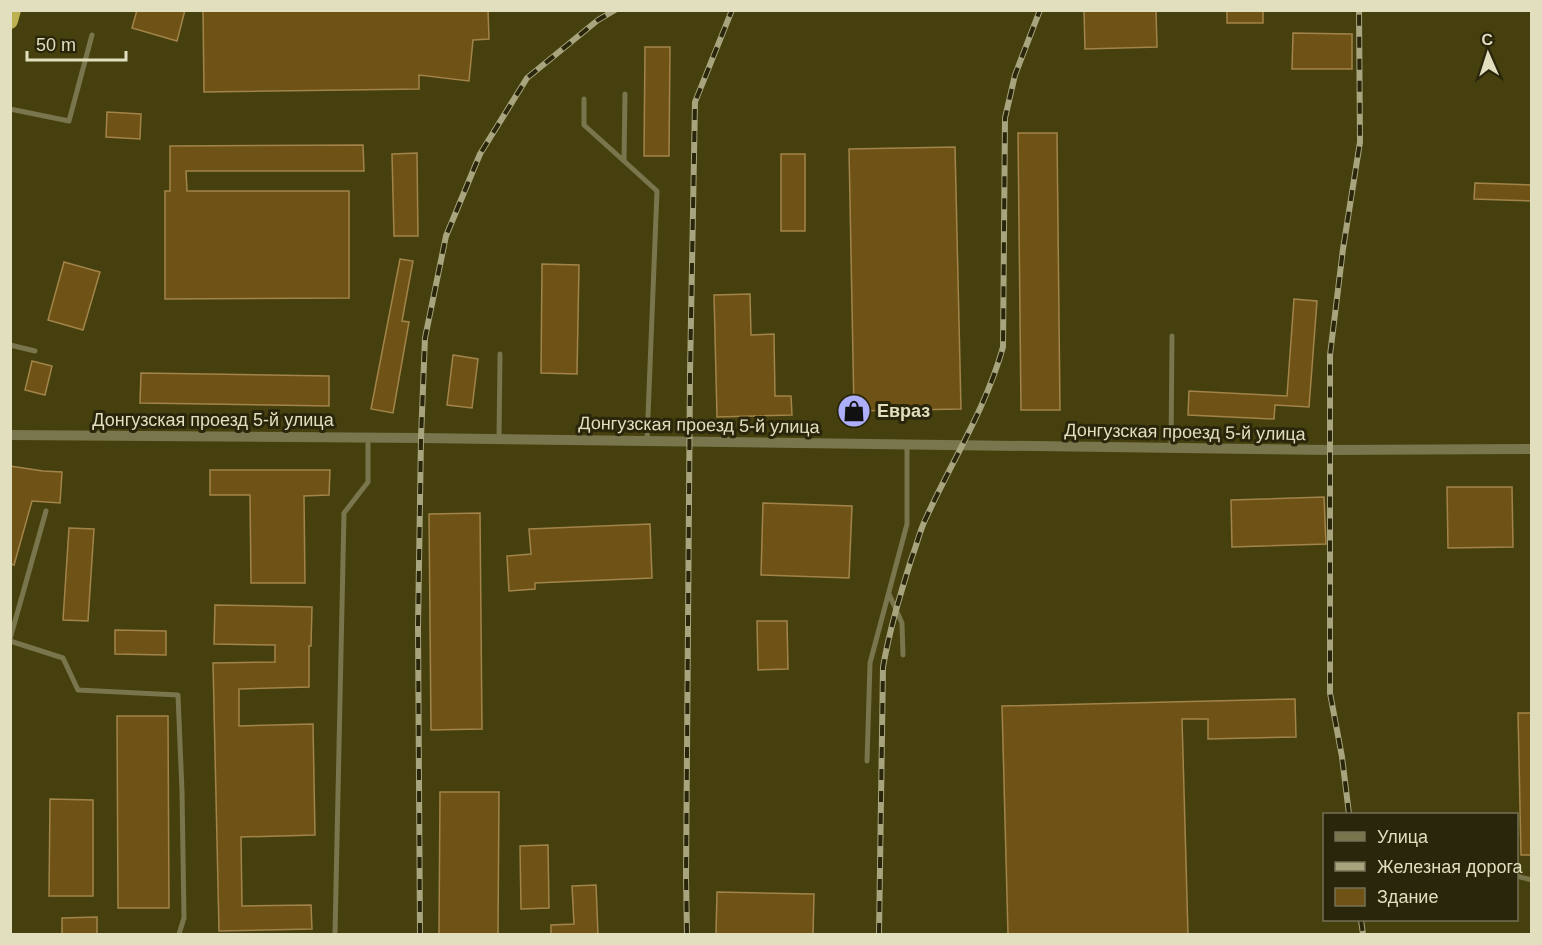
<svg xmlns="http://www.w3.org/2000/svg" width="1542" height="945" font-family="Arial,sans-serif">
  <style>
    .building { fill: #6f5316; stroke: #a2844a; stroke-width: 1.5 }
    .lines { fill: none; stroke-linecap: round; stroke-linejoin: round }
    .service { stroke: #79754c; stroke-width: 5 }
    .minor { stroke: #79754c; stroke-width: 10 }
    .trunk { stroke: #beb250; stroke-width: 16 }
    .rail-casing { stroke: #a8a47d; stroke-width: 6 }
    .rail { stroke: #2a260c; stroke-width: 4; stroke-dasharray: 11; stroke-linecap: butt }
    .labels { text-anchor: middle; stroke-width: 6; stroke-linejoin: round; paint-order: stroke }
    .poi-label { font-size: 18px; font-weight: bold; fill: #e2dfbf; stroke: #2a260c; text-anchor: start }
    .street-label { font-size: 18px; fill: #e2dfbf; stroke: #2a260c }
  </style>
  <rect width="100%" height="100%" fill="#46400e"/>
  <path class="building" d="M137,10H185L177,41L132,28Z
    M203,10H488L489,39L473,40L469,81L419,75V89L204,92Z
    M1084,10H1156L1157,47L1085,49Z
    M1227,10H1263V23H1227Z
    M1293,33L1352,34V69H1292Z
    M645,47H670L669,156H644Z
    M107,112L141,114L140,139L106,137Z
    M1018,133H1057L1060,410H1021Z
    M363,145L364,171H186L187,191H349V298L165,299V191H170V146Z
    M955,147L961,409L854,411L849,149Z
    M417,153L418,236H394L392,154Z
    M781,154H805V231H781Z
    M1475,183L1532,185V201L1474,199Z
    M400,259L413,261L402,321L409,322L393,413L371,409Z
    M64,262L100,272L83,330L48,320Z
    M542,264L579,265L577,374L541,373Z
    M750,294L751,335L774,334L775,396H791L792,415L717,417L714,295Z
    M1294,299L1317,301L1309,407L1275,405L1274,419L1188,415L1189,391L1287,396Z
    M453,355L478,359L472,408L447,405Z
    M32,361L52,366L45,395L25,390Z
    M141,373L329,376V406L140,403Z
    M10,466L43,471L62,472L60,503L32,501L14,565L10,564Z
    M210,470H330L329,495L304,496L305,583H251L250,495H210Z
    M1447,487H1512L1513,547L1448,548Z
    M1324,497L1326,544L1232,547L1231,500Z
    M763,503L852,506L849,578L761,575Z
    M480,513L482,729L431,730L429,514Z
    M650,524L652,578L535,583V589L509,591L507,556L531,554L529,529Z
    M69,528L94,529L88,621L63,620Z
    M215,605L312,607L311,646H309V687L239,689V726L313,724L315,835L241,837L242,906L311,905L312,929L219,931L213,663L275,662V645L214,644Z
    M757,621H787L788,669L758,670Z
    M115,630L166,631V655L115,654Z
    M1295,699L1296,737L1208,739V719H1182L1188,934H1008L1002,706Z
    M1518,713H1532V855H1521Z
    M117,716H168L169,908H118Z
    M440,792H499L498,934H439Z
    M50,799L93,800V896H49Z
    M548,845L549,908L521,909L520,846Z
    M596,885L598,934H551V925L574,924L572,886Z
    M717,892L814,894L813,934H716Z
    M97,917V934H62V918Z"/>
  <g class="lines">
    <path class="service" d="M625,94L624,161L657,191L647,441
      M584,99V125L624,161
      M10,109L69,121L92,35
      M10,345L35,351
      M499,439L500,354
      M1171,448L1172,336
      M889,594L902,623L903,655
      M10,639L46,511
      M10,641L63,658L78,690L178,695L182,791L184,918L179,934
      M867,761L870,663L907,524V444
      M1516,876L1532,880
      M335,934L344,513L368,482V438"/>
    <path class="minor" d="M10,435L421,438L1330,450L1532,449"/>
    <path class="trunk" d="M10,21L13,10"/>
    <g class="rail-casing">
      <path id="rail" d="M1349,814L1342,757L1330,693V355L1343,249L1360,142L1359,10
        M1361,920L1363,934
        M420,934L418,627L421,438L425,338L446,236L480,154L527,78L598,20L615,10
        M687,934L686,877L690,374L695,102L732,10
        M879,934L883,667C890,628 900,595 912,557C917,544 920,530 926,518C952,461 986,408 1003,347L1005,118L1015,75L1040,10"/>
    </g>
    <use href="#rail" class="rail"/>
  </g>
  <defs>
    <g id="shop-disc" transform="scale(1.725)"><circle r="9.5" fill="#adaffb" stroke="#2a260c"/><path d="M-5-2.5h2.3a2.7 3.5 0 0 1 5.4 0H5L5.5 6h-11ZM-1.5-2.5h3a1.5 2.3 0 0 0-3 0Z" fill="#111"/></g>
  </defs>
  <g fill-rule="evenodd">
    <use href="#shop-disc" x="854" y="411"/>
  </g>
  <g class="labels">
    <g class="poi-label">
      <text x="877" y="417">Евраз</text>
    </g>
    <g class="street-label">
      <text x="213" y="426">Донгузская проезд 5-й улица</text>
      <text transform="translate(699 425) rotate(1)" y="6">Донгузская проезд 5-й улица</text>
      <text transform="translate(1185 432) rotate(1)" y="6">Донгузская проезд 5-й улица</text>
    </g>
  </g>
  <rect width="1542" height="945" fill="none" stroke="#e2dfbf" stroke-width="24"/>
  <rect x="1323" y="813" width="195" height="108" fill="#2a260c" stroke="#747054" stroke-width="1.5"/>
  <rect x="1335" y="832" width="30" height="9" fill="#79754c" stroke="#747054" stroke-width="1.5"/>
  <text x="1377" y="843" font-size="18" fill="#e2dfbf">Улица</text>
  <rect x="1335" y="862" width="30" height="9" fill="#a8a47d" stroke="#747054" stroke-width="1.5"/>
  <text x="1377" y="873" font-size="18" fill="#e2dfbf">Железная дорога</text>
  <rect x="1335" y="888" width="30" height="18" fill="#6f5316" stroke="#747054" stroke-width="1.5"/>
  <text x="1377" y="903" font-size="18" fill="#e2dfbf">Здание</text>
  <g transform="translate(1488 54) rotate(357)" stroke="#2a260c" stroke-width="4.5" paint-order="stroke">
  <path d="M0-4.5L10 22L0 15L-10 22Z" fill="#e2dfbf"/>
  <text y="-9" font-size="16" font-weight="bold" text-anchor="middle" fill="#e2dfbf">С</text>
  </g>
  <path d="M27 51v9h99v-9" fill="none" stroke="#e2dfbf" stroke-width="3"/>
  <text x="36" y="51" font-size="18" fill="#e2dfbf" stroke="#2a260c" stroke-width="4.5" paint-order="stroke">50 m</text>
</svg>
